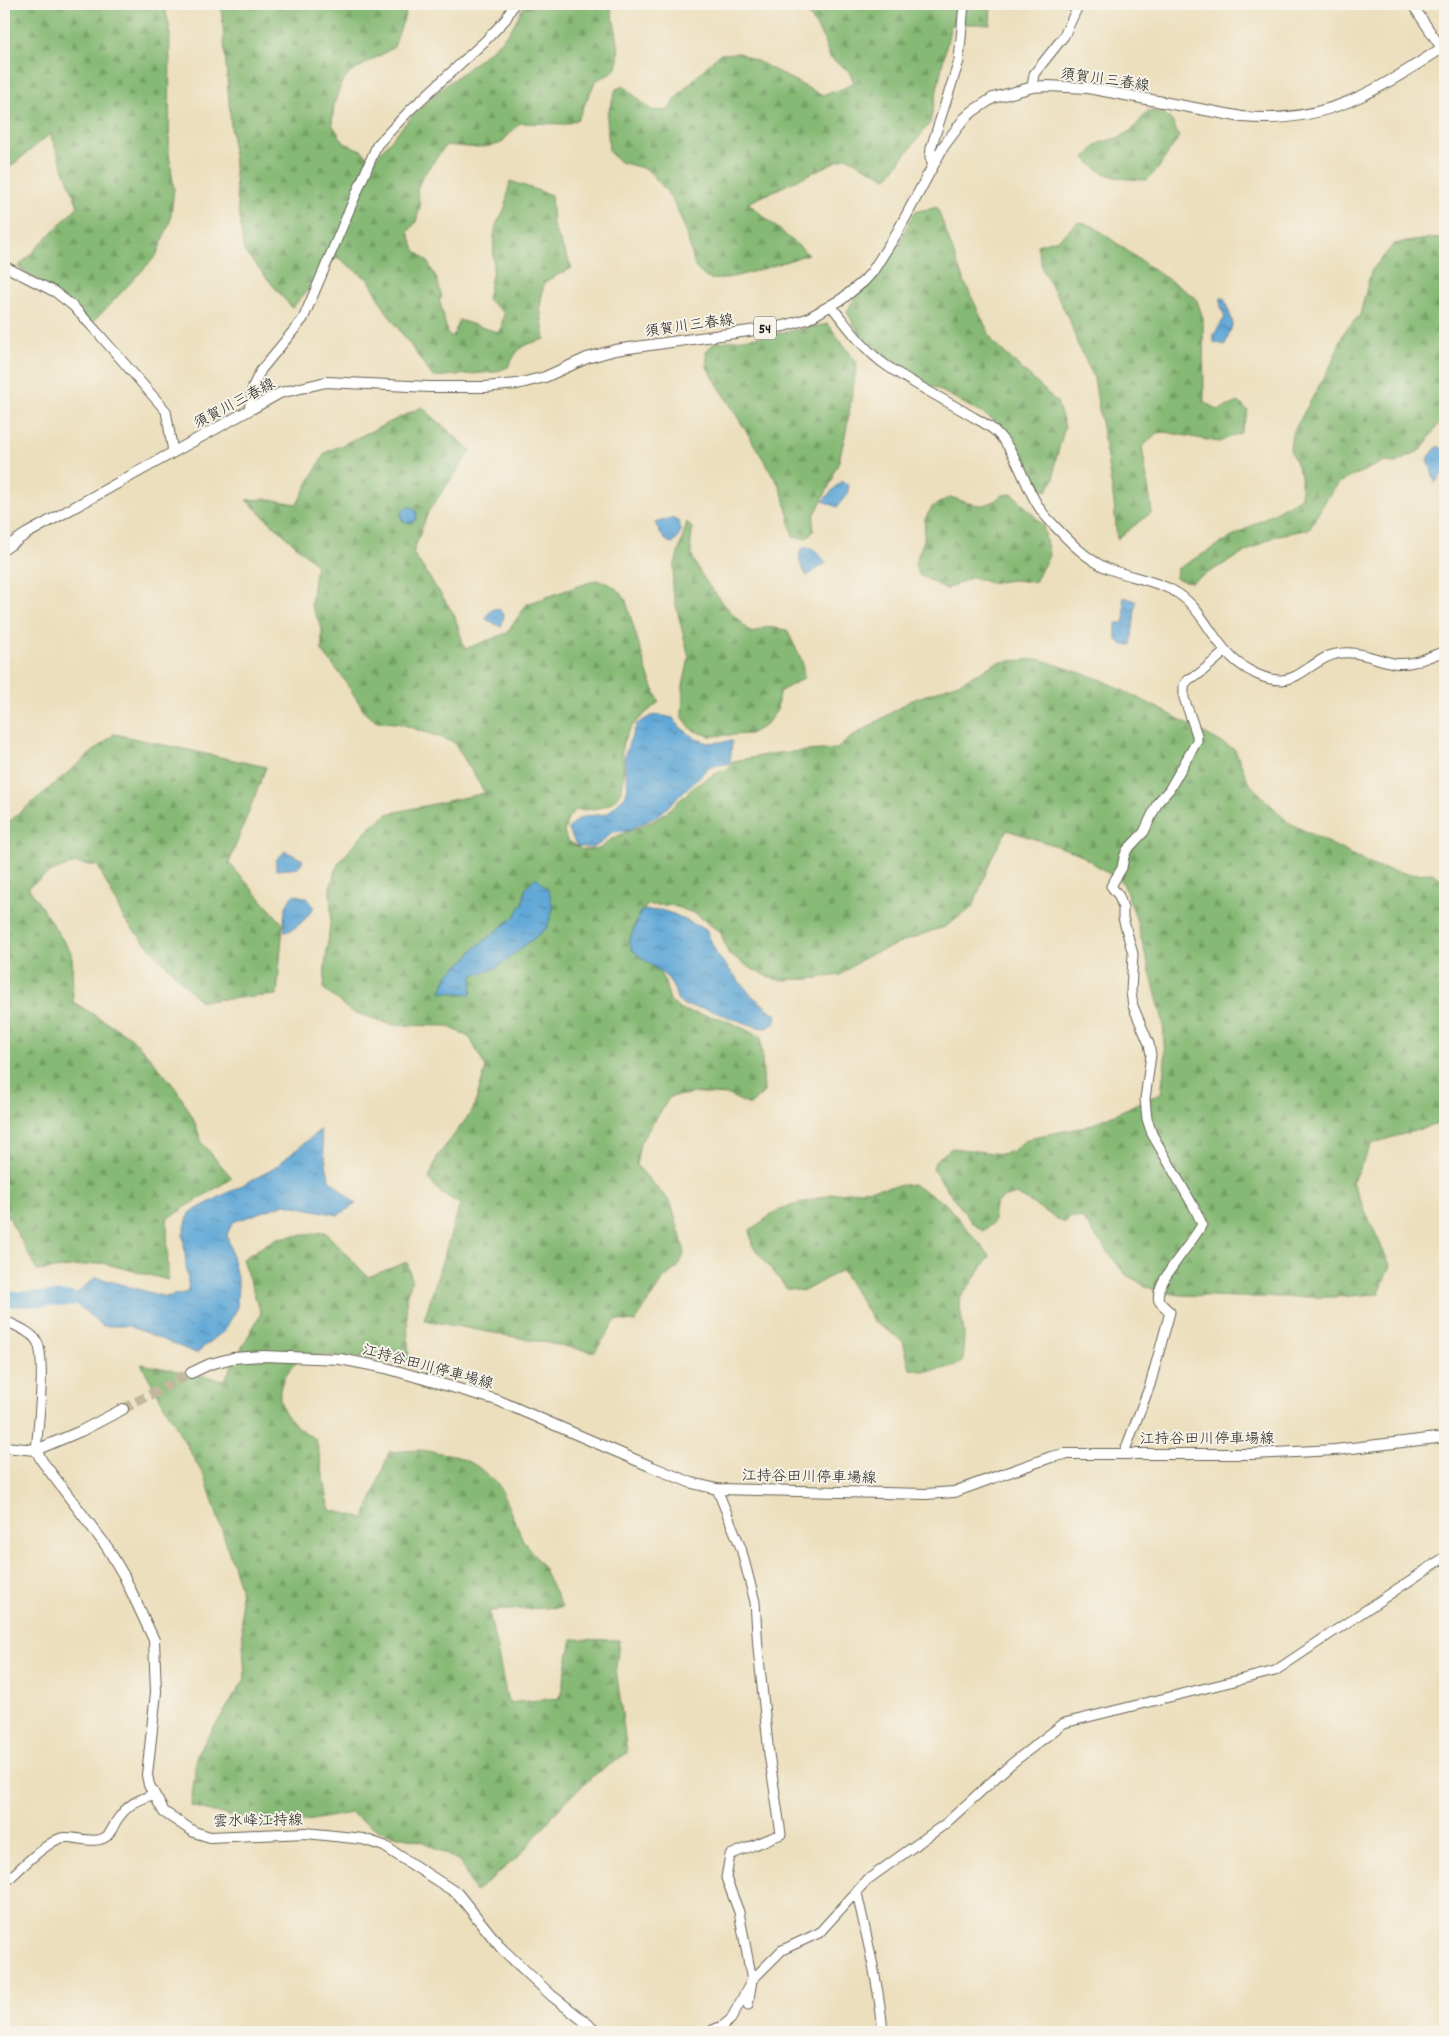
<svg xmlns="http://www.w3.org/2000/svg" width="1449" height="2036" font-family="Dekko,'Klee One',sans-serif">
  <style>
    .forest { fill: url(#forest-firs); stroke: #516a48 }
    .water { fill: url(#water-ripples); stroke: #3e627a }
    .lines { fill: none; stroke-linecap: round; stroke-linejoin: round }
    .river { stroke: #61a8d7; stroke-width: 15 }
    .major-tunnel { stroke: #c2b89d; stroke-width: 10; stroke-dasharray: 10 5; stroke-linecap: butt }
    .minor-casing { stroke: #656054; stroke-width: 11 }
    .major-casing { stroke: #656054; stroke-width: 12 }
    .minor { stroke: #fff; stroke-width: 9 }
    .major { stroke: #fff; stroke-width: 10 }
    .labels { text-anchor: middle; stroke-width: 4; stroke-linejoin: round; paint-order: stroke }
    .shield { fill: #f7f3e8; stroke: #5e5c59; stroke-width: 1 }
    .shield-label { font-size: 14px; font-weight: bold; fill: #1c1c1c }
    .street-label { font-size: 15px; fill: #1c1c1c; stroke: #f7f3e8 }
  </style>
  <defs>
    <pattern id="forest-firs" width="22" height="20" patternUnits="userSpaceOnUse" patternTransform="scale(1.25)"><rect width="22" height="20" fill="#86b974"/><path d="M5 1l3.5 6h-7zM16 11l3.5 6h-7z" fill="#739e64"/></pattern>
    <pattern id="water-ripples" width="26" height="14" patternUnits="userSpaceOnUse" patternTransform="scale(1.25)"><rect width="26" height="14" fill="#61a8d7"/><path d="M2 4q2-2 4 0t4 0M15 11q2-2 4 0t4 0" fill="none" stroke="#4f88ae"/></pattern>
  </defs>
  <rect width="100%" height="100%" fill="#f7f3e8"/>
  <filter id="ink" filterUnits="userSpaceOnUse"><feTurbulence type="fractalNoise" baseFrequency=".02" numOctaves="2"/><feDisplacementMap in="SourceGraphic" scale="10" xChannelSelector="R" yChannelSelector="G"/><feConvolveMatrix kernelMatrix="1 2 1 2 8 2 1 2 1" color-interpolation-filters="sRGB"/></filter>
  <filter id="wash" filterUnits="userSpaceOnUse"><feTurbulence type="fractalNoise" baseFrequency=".0096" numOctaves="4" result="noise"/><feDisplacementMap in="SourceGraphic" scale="20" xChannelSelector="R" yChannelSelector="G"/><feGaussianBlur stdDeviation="1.12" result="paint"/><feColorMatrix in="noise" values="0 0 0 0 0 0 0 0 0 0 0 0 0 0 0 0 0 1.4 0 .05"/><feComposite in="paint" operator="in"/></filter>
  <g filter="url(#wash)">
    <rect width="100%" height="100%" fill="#ecdfbd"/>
    <path class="forest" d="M4,4H164L170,29L169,154L174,189L170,222L156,256L92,323L18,267L78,206L50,134L4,172Z
      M221,4H409L394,47L350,73L341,84L334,104L332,124L344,143L361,150L373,161C393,138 412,114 435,94C460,73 486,57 508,33C516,24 519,12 526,4H610C613,21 625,55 614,70C609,77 601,76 595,82L578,119L567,124L520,123L500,144L478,148L446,145L422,177L417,190L420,206L416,222L408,232L415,250L427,261L436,277L442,298H439L448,335L453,337L459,320L500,333L504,313L487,299L493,270L494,238L496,225L505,208L510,181L551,195L553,226L572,268L544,282L540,307L545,339C521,346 520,345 508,367L495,372L433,377L386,311L369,280L337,257L292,308L244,251L237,200Z
      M749,4H991L990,24H951L930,123L887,178L846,157L748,203L808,254C791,260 725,283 710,279C704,277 699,272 695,267L686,231L677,209L665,189L647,169L620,162L609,152L607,116L616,89L624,86L651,110L667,111L684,89L719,54L739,53L763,64L821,95L841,90L854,82L848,70L830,58L823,38L812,19L800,5L771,9Z
      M1148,111L1164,113L1172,121L1179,137L1157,170L1147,180C1121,179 1101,178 1085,157L1099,143L1121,137L1133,129Z
      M937,207L963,279L993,342L1057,402L1065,427L1055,462L1054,479L1047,491L1037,488L1031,472L1011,437L996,421L898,367L859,333L847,312C853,296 868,287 879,273C894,255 904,233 914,212Z
      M1078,222L1093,226L1148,266L1196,298L1203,318L1204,402L1218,410L1239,402L1248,411L1241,433L1219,442L1165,432L1157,433L1142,447L1152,512L1117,539L1114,502L1094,378L1077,343L1069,318L1043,271L1037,245L1059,239Z
      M1433,238L1445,240V419L1436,427L1422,449L1396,463L1382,462L1339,483L1327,498L1309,529L1275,536L1191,582L1176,579L1177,569L1301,497V476L1290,449L1292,434L1332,363L1344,332L1360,315L1371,271L1394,244Z
      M828,324L857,363L846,432L838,464L833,473V478L814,516L813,532L806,538L793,537L785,501L779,485L707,367L706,351L714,343L764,336Z
      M422,407L471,451L428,512L413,553L454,614L465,649L507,633L527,604L596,580C608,582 618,588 625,598L648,675L659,702C644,715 627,726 622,746C621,753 623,762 624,769C625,803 606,810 576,810L568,818L564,832L567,840L582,850L599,849L613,838L653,821L667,812L695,786L717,773L726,770L734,761L777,753L837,749L850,738L910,701L961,682L998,662L1039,659L1102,680L1168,713L1235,750L1249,783L1288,822L1311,834L1376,867L1409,874L1432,873L1445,881V1122L1373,1143L1352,1182L1390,1265L1379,1294L1334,1297H1236L1182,1295L1161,1292L1147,1287L1125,1274L1082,1218L1072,1217L1064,1223L1017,1194C997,1200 993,1199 994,1222L983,1231L973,1224L933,1170L935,1161L952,1148L1001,1154L1013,1151L1023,1142L1033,1137L1086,1127L1161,1093L1165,1061L1163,1021L1135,915L1123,883L1078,853L1007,830L992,857L973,907L945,927L931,931L867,956L840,975L809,979L779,980L767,976L752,969L728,953L721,933L696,914L671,905H647L633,927L635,945L652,961L664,980L670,1000L680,1010L723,1019L761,1037L764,1092L750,1105L728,1095L695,1093L670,1097L640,1143L636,1165L671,1203L685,1252L678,1267L664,1278L635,1322L616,1320L595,1352L424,1320L460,1204L441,1193L429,1179L437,1157L473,1110L486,1068L470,1038L448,1026L393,1025L350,1011L324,989L325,967L331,916L330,887L338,864L363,834L387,814L485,793L454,742L398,723L378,722L367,715L341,675L322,651V628L311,605L316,564L246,500L267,499L297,504L325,453Z
      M1013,494L1043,525L1049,555L1035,582L1012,580L990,583L973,577L946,589L918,574L915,563L924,540L925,519L932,507L950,497C961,500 979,509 990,503C1003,497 995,495 1013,494Z
      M687,522L692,528C692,535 690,544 691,551C695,575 734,617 752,633L767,627L787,630L802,661L804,678L779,692L777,710L766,725L750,734L710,736L692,730L682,716L683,686L689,658L672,589L674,568Z
      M114,734L266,767L229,863L283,924L277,995L200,1001L125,921L98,866L75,863L49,873L28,887L72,954L73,1002L132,1038L154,1062L177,1090L193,1118L202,1143L232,1178L167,1219L168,1280L103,1263L37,1271L4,1208V826Z
      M912,1184L945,1203L990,1256L959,1300L964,1333L963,1362C947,1369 927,1374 910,1369L903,1341L874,1322L842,1270L804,1291L787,1289L752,1245L750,1230L780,1209L832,1194Z
      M325,1232L368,1277L407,1262L412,1280L406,1297L409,1362L308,1354C265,1382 274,1418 316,1439L330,1510L365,1518L389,1452L420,1450L454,1455L477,1466L498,1484L523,1540L544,1569L562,1607L489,1611L508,1703L560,1698L572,1639L619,1640L616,1668L627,1753L593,1776L562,1805L519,1856L475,1892L460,1862L424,1842L386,1833L369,1825L351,1813L272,1827L191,1806L197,1754L245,1679L240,1587L206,1480L141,1364L224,1380L261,1313L242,1259L277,1238Z"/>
    <path class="water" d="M1221,298H1224L1233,323L1225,345L1214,342V335L1225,317L1221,307Z
      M1438,446L1445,451V471L1435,483L1428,458Z
      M841,481L849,486L847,494L837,507L823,501Z
      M401 515a8 8 0 1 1 16 0a8 8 0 1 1-16 0Z
      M671,518L679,521C682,529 679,538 673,544C663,541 659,531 655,523Z
      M804,547C815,547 819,554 826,563L807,576C801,567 795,556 804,547Z
      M1123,597L1136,601L1131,645H1123L1116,639V623H1123L1125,620Z
      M493,609H499L504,616L501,627L486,619L488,614Z
      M659,715L673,718L680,727L696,739L709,743L732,741L730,763L709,767L658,816L627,831L612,832L601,843L592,848L577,846L568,829L575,821L586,816L607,814L626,795L628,786L624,758L629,743L637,724L651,716Z
      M285,851L303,860L298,868L276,870V860Z
      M536,877L549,891L553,908L547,928L495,969L473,975L471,994L441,992L448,974L465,960L474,949L514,917L523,903L526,887Z
      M294,894L307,898L314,907C308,917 296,930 285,932C283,917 284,905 294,894Z
      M660,910L673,914L706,930L717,955L751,995L776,1015L775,1023L767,1028L757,1027L707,1009L686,1006L678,1001L674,989L668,978L632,950L629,941L641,911Z
      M320,1130L329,1179L356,1204L338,1215L285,1204L233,1222L227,1234L238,1282L237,1309L224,1331L196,1353L129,1326H103L70,1299L96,1277L165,1297L189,1292L183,1235L189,1213L273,1169Z"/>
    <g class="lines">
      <path class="river" d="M4,1293L9,1299H70"/>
    </g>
  </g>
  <g filter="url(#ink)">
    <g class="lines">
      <path class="major-tunnel" d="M123,1409L191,1373"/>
      <g class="minor-casing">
        <path id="minor" d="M1412,4L1442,49
          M1032,87L1034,74L1064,36L1079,4
          M933,166L930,157L931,148L959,61L964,4
          M4,266L55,292L73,306L98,333L166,411L173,452
          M832,307C849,328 865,351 887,366C912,383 939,397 965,412C974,418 986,423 995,431C1021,455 1025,495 1049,520C1066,538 1086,560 1109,569C1130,577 1153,580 1172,590C1203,606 1211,641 1237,662C1248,671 1265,680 1280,680C1301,680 1315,658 1336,654C1356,649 1373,659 1393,663C1412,666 1428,657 1445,651
          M249,410L253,386L261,370L303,319L377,145L410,110L485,41L506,19L514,4
          M4,1320C13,1325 30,1331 36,1340C47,1354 38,1429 36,1450
          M1124,1453L1150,1385L1170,1312C1167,1309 1161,1304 1159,1301C1152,1284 1195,1241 1202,1224L1195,1209L1152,1134L1147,1119L1145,1099L1151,1055L1149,1044L1133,1006L1131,992L1133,954L1123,918V908L1119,896L1111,886L1122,868L1124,857L1127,850L1144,832L1158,802L1169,790L1197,741V735L1184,698V685L1189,679L1199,674L1226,651
          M717,1489L741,1548L755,1602L758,1648L769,1754L781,1834L730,1855L726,1878L739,1912L752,1980L748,2005
          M4,1884C16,1872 46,1843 61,1838C73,1835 95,1846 107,1836C111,1832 114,1825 117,1820C128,1804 136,1801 154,1794
          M857,1893C867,1939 879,1985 883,2032
          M708,2032L724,2025L731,2019L752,1980L782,1950L819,1933L867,1880L945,1824L1011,1764L1064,1723L1275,1671L1445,1557"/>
      </g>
      <g class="major-casing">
        <path id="major" d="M4,549L26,534L280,393L326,382L430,387H485L517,384L545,377L587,358L615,350L784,326L807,319L842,299L864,281L872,272L898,231L943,147L964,119L973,111L993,98L1033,87L1047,86L1088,88L1242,117C1326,125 1378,90 1445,46
          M191,1373L210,1364L233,1358L263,1356L340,1359L386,1368L497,1400L652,1467L692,1483L717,1489L926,1494L954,1492L1051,1457L1065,1454H1252L1335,1450L1445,1437
          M4,1447L36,1450L81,1431L123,1409
          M36,1450L42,1461L107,1547L124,1576L154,1640L156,1692L147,1775L149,1785L164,1812L194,1832L210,1837L306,1833L363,1839L384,1846L458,1894L502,1949L551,1995L598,2032"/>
      </g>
      <use href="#minor" class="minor"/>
      <use href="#major" class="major"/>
    </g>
  </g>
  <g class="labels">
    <rect class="shield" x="754" y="316.5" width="22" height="23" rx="4"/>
    <g class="shield-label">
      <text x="765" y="333">54</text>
    </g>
    <g class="street-label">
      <text transform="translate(1105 79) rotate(8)" y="5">須賀川三春線</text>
      <text transform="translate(689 325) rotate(-8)" y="5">須賀川三春線</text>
      <text transform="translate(234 403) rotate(-28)" y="5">須賀川三春線</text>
      <text transform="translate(428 1366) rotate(15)" y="5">江持谷田川停車場線</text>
      <text x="1207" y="1443">江持谷田川停車場線</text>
      <text transform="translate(809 1476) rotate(1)" y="5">江持谷田川停車場線</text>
      <text transform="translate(258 1820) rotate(-1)" y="5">雲水峰江持線</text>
    </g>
  </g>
  <rect width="1449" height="2036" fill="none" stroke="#f7f3e8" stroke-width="20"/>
</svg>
